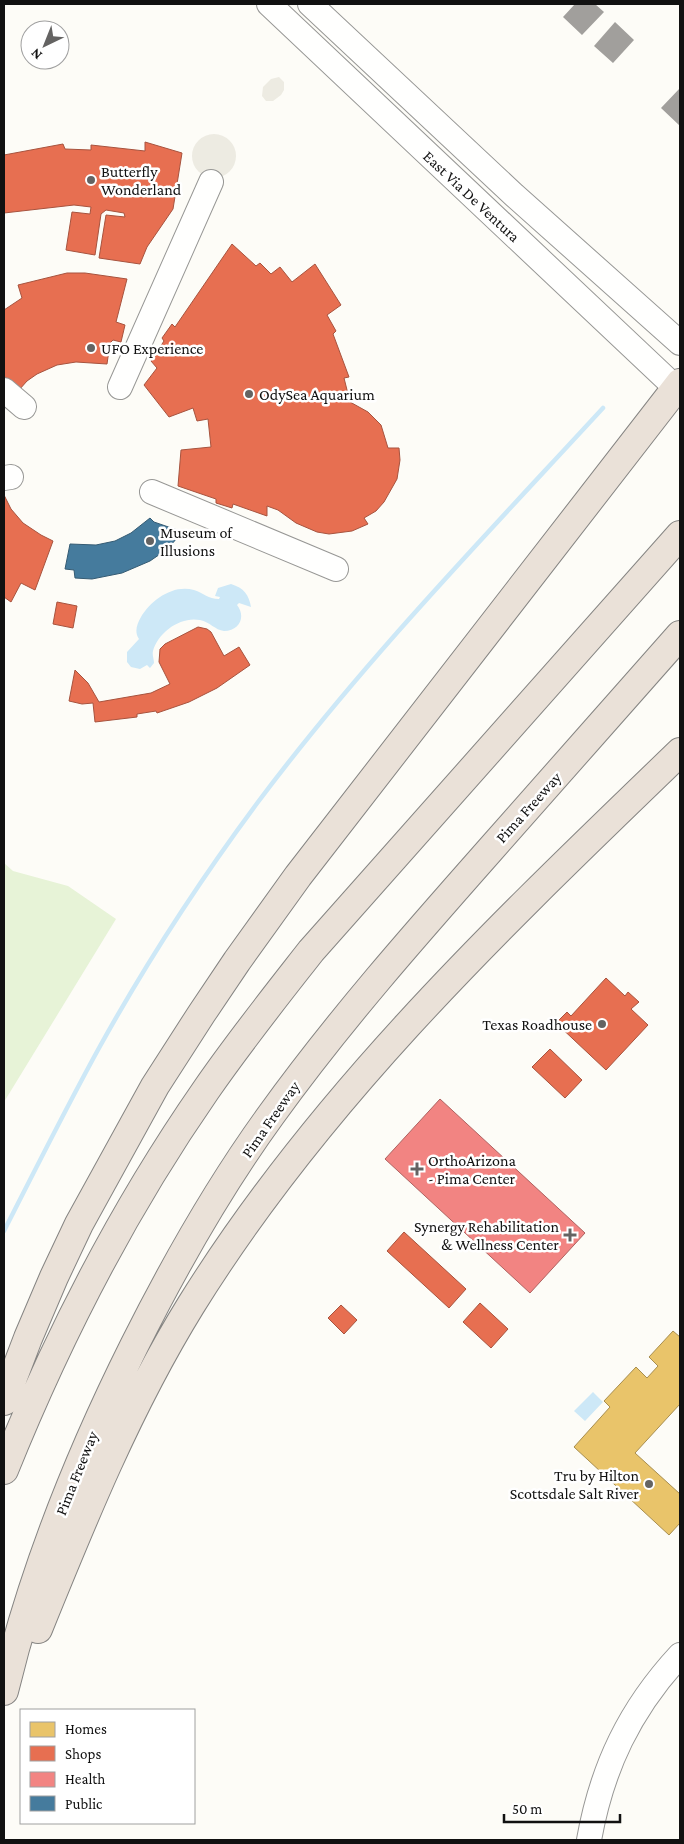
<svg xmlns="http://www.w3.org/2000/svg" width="684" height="1844" font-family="'Crimson Pro',serif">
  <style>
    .green { fill: #e7f3d7 }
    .plaza { fill: #edebe2 }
    .water { fill: #cde8f7 }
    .homes { fill: #e9c46a; stroke: #a88e4f }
    .shops { fill: #e76f51; stroke: #a7533e }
    .health { fill: #f28482; stroke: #ae6260 }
    .public { fill: #457b9d; stroke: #355b73 }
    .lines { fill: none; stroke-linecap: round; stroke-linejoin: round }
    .stream { stroke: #cde8f7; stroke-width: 4.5 }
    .building { fill: #a19f9c }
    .minor-casing { stroke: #979795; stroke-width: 26 }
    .highway-casing { stroke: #858482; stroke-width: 30 }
    .minor { stroke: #fffffe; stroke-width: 24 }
    .highway { stroke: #eae1d8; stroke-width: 28 }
    .poi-dot { fill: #646362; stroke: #fff; stroke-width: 2 }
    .labels { text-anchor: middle; stroke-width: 5; stroke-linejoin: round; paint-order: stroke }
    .poi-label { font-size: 16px; fill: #111; stroke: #fff; text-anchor: start }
    .street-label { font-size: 16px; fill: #111; stroke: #fff }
  </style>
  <rect width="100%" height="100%" fill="#fdfcf7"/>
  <path class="green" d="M4,863L13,871L68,886L116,919L4,1102Z"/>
  <path class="plaza" d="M279,77L284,82V90L281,95L273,101H266L262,96L263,87L271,79Z
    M192 156a22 22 0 1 1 44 0a22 22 0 1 1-44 0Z"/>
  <path class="water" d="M231,584C244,588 249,595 251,607L239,603L237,605C246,616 240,631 224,631C215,630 210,622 200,620C181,616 158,632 153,651C152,655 154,659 154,663L150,668L147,665L140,669L131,667L127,662V652L139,639C134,632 137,624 141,617C151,600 173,584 194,590C204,593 208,599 219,599L220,597L215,596L218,588Z
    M593,1392L603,1402L585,1421L574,1411Z"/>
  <path class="homes" d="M673,1331L680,1337V1404L635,1453L680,1494V1523L669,1535L574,1447L610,1407L604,1401L636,1367L647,1378L658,1366L649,1357Z"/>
  <path class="shops" d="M145,142L182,153L173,209L147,247L140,264L99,258L106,215L125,217L124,213L106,210L101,214L95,255L66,250L72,212L90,214L91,207L74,205L4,213V155L63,144L65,149L91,150V145L145,151Z
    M232,244L256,266L260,263L271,274L280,267L292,282L315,264L341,305L327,315L336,331L333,334L349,377L344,378L350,402L368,412L381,425L388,448H399L400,460L397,479L384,502L376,511L364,518L368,524L352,531L329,534L317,532L296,523L278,510L267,506V516L233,504L232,508L216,503V499L178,486L181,450L211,447L208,419L197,421L193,408L169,417L144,385L157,368L151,361L164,341L162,338L172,324L175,327Z
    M67,273H85L127,279L116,322L125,325L121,342L113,340L110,343L107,364L76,362L57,365L37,374L27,381L19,390L4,376V310L22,298L18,285Z
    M4,495L11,509L23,523L41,535L53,541L35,590L21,583L11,602L4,597Z
    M57,602L77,606L73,628L53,624Z
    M198,627L207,629L211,632L224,656L239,647L250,665L217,688L189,702L157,713L156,711L137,714V717L95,722L93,703L82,704L69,701L75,670L88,683L99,702L151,693L170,684L159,662L160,649L165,644Z
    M606,978L625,996L628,992L639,1002L631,1009L648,1025L606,1070L556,1023L567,1012L571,1016Z
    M550,1049L582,1080L565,1098L532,1067Z
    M404,1232L466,1289L449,1308L387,1251Z
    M480,1303L508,1329L491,1348L463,1322Z
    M341,1305L357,1320L344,1334L328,1318Z"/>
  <path class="health" d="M440,1099L585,1233L530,1293L385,1159Z"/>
  <path class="public" d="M150,518L154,522L183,532L166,550L150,561L122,573L92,579L75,578L74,570L65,569L70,544L96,545L115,541L131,533Z"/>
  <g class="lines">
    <path class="stream" d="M4,1231C35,1170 66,1108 99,1048C146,963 200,880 258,802C363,662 485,536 603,408"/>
  </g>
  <path class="building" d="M575,4H595L604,12L582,35L563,17Z
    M615,22L634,40L613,63L594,46Z
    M680,88V126L661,108Z"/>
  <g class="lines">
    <g class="minor-casing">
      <path id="minor" d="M269,4L676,388
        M310,4L514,195L680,343
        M120,387L211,182
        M4,390L24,407
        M4,478L11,477
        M152,492L336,569
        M589,1840C602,1767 630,1709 680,1655"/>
    </g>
    <g class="highway-casing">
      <path id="highway" d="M4,1401L28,1338L54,1277L79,1224L155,1086L202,1013L237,961L298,876L680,383
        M4,1470C58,1336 124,1208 206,1090C239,1042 275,997 311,951L680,535
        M38,1629C83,1518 128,1407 191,1305C322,1094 503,923 680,752
        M4,1691C33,1571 79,1456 134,1346C174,1266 218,1188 271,1115C338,1022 414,936 490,850C553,778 617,707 680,635"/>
    </g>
    <use href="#minor" class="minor"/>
    <use href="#highway" class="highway"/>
  </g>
  <g class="poi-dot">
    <circle cx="91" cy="180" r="5"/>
    <circle cx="91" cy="348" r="5"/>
    <circle cx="249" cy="394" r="5"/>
    <circle cx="150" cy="541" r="5"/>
    <circle cx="602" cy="1024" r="5"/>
    <path d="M414.5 1161.5h5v5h5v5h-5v5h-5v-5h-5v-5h5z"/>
    <path d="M567.5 1227.5h5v5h5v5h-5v5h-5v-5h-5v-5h5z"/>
    <circle cx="649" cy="1484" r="5"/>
  </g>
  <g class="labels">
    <g class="poi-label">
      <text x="101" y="177">Butterfly<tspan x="101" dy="18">Wonderland</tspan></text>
      <text x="101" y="354">UFO Experience</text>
      <text x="259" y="400">OdySea Aquarium</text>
      <text x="160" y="538">Museum of<tspan x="160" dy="18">Illusions</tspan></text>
      <text x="592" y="1030" text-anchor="end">Texas Roadhouse</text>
      <text x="428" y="1166">OrthoArizona<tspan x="428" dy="18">- Pima Center</tspan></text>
      <text x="559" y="1232" text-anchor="end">Synergy Rehabilitation<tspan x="559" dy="18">&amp; Wellness Center</tspan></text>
      <text x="639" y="1481" text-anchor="end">Tru by Hilton<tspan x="639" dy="18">Scottsdale Salt River</tspan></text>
    </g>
    <g class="street-label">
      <text transform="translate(472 196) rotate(43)" y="6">East Via De Ventura</text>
      <text transform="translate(528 807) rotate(-48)" y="6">Pima Freeway</text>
      <text transform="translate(270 1119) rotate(-55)" y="6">Pima Freeway</text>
      <text transform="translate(76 1473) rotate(-68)" y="6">Pima Freeway</text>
    </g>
  </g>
  <rect width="684" height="1844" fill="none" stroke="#111111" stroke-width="10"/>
  <rect x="20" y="1709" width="175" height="115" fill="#ffffff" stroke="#a0a0a0"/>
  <rect x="30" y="1722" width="25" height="15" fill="#e9c46a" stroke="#a0a0a0"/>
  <text x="65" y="1734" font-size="15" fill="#111111">Homes</text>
  <rect x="30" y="1746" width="25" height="15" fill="#e76f51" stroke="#a0a0a0"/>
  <text x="65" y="1759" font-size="15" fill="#111111">Shops</text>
  <rect x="30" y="1772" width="25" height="15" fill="#f28482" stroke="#a0a0a0"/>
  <text x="65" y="1784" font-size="15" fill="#111111">Health</text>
  <rect x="30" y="1796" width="25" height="15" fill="#457b9d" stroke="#a0a0a0"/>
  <text x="65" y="1809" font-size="15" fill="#111111">Public</text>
  <g transform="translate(45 45) rotate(223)"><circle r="24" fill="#ffffff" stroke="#a0a0a0"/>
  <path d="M0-4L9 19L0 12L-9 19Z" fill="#646362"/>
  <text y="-8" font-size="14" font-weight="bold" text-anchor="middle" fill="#111111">N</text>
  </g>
  <path d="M504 1814v8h116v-8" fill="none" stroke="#111111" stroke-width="2.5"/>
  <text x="512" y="1814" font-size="15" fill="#111111" stroke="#ffffff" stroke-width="4" paint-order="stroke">50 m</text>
</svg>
